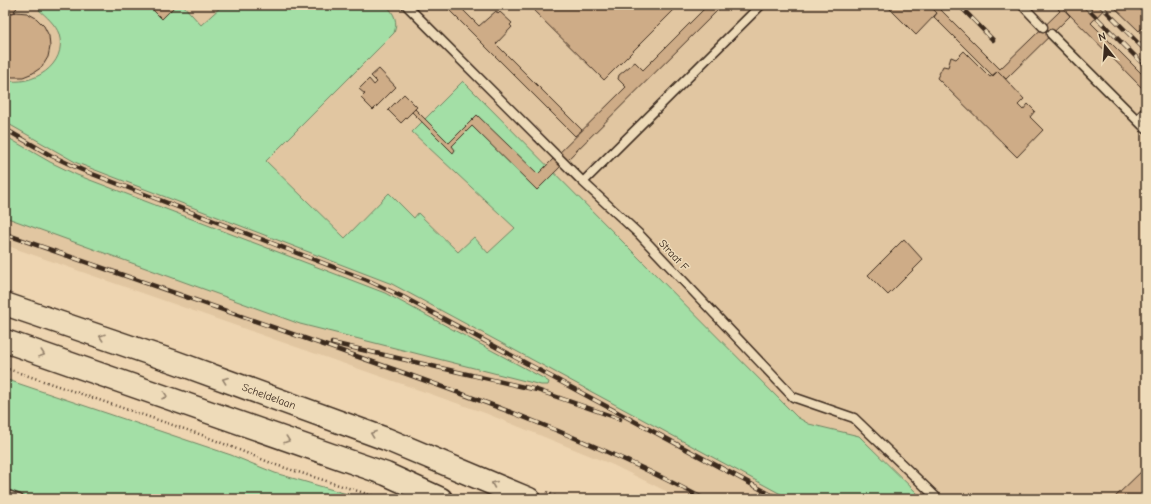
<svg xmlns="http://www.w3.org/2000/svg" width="1151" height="504" font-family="'Comic Neue',sans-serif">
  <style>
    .built { fill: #e1c6a1 }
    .green { fill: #a3dfa6; stroke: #6f8462 }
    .building { fill: #ceac87; stroke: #3b2a1e }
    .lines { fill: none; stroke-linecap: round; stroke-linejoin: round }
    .lane-casing { stroke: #3b2a1e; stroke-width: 11 }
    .primary-casing { stroke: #3b2a1e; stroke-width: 25 }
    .path { stroke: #3b2a1e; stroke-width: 2.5; stroke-dasharray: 1 3; stroke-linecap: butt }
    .lane { stroke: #eedbb9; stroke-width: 8 }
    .primary { stroke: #eedbb9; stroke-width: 22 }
    .rail-casing { stroke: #3b2a1e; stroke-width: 4.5 }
    .rail { stroke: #eedbb9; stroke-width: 3; stroke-dasharray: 9; stroke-linecap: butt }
    .oneway { stroke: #94826c }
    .labels { text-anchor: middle; stroke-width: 3; stroke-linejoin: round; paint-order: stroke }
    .street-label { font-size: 11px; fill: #3b2a1e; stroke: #eedbb9 }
  </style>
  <rect width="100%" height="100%" fill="#eed5b1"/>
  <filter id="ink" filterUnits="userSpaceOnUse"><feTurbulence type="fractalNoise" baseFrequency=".025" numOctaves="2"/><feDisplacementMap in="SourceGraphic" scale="8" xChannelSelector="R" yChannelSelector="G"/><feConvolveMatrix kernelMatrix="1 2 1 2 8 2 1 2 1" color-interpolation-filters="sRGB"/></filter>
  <g filter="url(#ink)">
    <path class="built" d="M5,5H1146V499H682L613,465L485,413L5,245Z"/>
    <path class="green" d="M44,5H148L162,19L176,5H183L201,25L223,5H386C395,14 398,22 394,33L266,161L345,238L389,193L414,218L418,213L458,252L474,237L488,253L515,228L412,132L463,81L797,417L809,424L859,436L923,499H790L392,284L77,163L5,122V80C32,87 68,65 59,34C56,25 46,16 39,10Z
      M5,136L50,162L77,175L385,293L543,378L549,382L548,385H541L300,324L5,217Z
      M5,379L231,455L275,473L364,499H5Z"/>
    <path class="building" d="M5,5H13L17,8L14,11L16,12L10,13L5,8Z
      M148,5H176L162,19Z
      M444,5H458L479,26L496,11L498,14L500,12L512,23L510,25L512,27L496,44L582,130L575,136Z
      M528,5H679L604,80Z
      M708,5H723L537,190L472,126L452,146L455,150L453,153L412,112L415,109L449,143L477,115L538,174L626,87L618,79L619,75L635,62L643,70Z
      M886,5H929L937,13L916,35Z
      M929,5H936L1000,69L1060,11L1058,9L1060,5L1070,16L1006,79L998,71L993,76L934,17L937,13Z
      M1060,5H1108L1091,23L1146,78V92Z
      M1112,5H1146V24L1139,31Z
      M16,12L27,13L36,18L44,26L49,36L50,47L48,57L42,67L33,73L23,77H12L5,74V15Z
      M964,51L990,77L998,71L1024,99L1018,105L1023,110L1028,104L1035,111L1030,117L1043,130L1017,157L937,78L943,66L948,67L951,57L956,59Z
      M379,69L396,87L373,110L361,98L365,94L359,89L369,79L374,85L377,82L371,76Z
      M404,94L417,107L401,123L388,110Z
      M904,239L923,260L888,295L868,275Z
      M1146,467V499H1113Z"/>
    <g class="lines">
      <g class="lane-casing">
        <path id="lane" d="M406,5L583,182L639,234L793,397L854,418L938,499
          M1022,5L1043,27
          M1051,34L1146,129
          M1137,120L1146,111
          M583,182L761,5
          M5,494L19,499"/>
      </g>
      <g class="primary-casing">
        <path id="primary" d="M5,304L175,362L386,439L529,499
          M5,341L386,474L441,499"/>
      </g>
      <path class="path" d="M5,368L202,435L276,465L383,499
        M547,492L561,499"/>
      <use href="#lane" class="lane"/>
      <use href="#primary" class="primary"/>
      <g class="rail-casing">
        <path id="rail" d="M959,5L993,40
          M1084,5L1146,67
          M1100,5L1146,51
          M5,129L50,155L82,170L367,280L403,297L779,499
          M5,234C121,274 237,315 353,355C473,397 592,439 704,499
          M332,343L537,390L620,419"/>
      </g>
      <use href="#rail" class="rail"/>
    </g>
    <defs><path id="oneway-chevron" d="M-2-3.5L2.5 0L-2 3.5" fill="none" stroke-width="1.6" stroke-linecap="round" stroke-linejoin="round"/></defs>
    <g class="oneway">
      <use href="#oneway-chevron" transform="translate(102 337) rotate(-161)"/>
      <use href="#oneway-chevron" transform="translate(42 354) rotate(19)"/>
      <use href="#oneway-chevron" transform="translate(225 380) rotate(-160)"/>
      <use href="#oneway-chevron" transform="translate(165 396) rotate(19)"/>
      <use href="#oneway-chevron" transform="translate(373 434) rotate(-160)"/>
      <use href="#oneway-chevron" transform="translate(287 440) rotate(19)"/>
      <use href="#oneway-chevron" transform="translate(494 484) rotate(-157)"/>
    </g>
  </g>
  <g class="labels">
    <g class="street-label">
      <text transform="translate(674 255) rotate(47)" y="4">Straat F</text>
      <text transform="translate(269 396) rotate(20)" y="4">Scheldelaan</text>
    </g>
  </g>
  <rect width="1151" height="504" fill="none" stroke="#eedbb9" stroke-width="20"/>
  <rect x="10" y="10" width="1131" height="484" fill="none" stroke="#3b2a1e" stroke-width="1.5" filter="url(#ink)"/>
  <g transform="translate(1105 46) rotate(343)" stroke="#eedbb9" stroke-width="3" paint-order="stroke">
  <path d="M0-3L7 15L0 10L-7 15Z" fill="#3b2a1e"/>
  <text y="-6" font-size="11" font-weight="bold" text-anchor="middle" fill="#3b2a1e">N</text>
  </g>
</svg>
